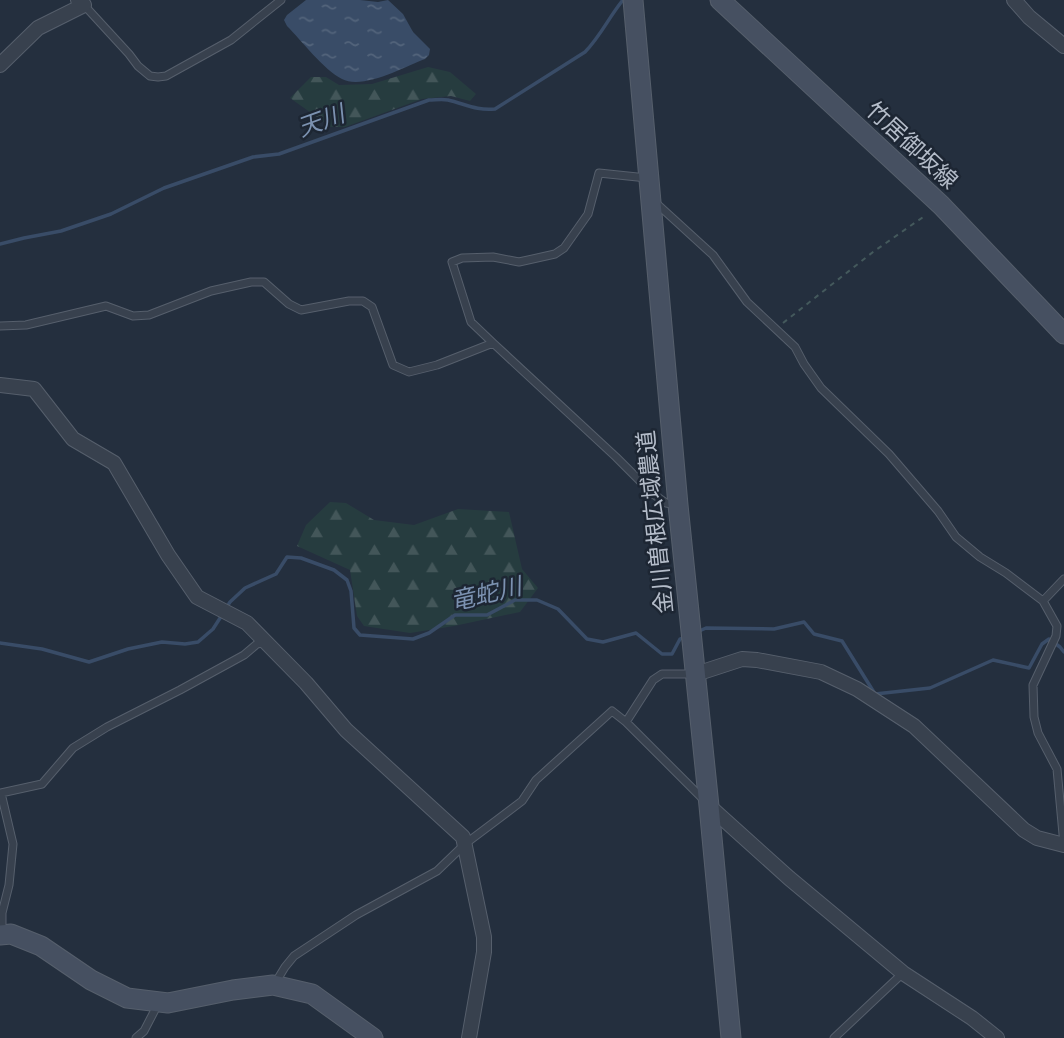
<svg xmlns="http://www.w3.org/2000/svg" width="1064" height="1038" font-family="'Exo 2','Noto Sans JP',sans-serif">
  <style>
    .forest { fill: url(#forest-firs) }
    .water { fill: url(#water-ripples) }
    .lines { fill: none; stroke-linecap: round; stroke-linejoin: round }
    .stream { stroke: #394c67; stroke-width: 3.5 }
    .lane-casing { stroke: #565f6c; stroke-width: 9 }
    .street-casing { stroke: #565f6c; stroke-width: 16 }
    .secondary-casing { stroke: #565f6c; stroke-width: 21 }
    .path { stroke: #44595c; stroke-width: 2; stroke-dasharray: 5 5; stroke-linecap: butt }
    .lane { stroke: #38414e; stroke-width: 7 }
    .street { stroke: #38414e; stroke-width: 14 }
    .secondary { stroke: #465061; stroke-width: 19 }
    .labels { text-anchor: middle; stroke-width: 5; stroke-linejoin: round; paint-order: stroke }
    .street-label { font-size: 23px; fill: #b4bcc9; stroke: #1d2633 }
    .water-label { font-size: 24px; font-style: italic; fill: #7c92b1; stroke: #1d2633 }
  </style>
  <defs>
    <pattern id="forest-firs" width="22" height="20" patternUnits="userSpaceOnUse" patternTransform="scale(1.75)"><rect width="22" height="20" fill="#263c3f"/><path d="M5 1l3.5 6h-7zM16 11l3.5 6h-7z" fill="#435659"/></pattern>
    <pattern id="water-ripples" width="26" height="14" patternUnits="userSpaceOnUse" patternTransform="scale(1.75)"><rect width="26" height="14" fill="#394c67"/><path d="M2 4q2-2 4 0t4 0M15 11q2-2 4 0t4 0" fill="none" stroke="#53647b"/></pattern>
  </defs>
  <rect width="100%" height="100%" fill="#242f3e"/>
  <path class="forest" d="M428,67L450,72L476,94L470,101L451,96L422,99L345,127H331L290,98L311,77H326L339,85L372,84Z
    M330,502L346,503L374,520L414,525L458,509L509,512L522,569L538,588L520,612L454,626L410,633L364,626L357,616L350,570L297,546L306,525Z"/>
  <path class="water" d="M306,0H360L378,2L388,0L403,14L413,32L430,49L429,55L425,59C404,67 363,90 342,79C324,70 301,40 287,26L284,20L287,15Z"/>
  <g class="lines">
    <path class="stream" d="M0,244L24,238L61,231L111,214L164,188L253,157L279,154L429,100C435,100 442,99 448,100C465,104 477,111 495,109L585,52C600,37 609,17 623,0
      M226,608L230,602L245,588L276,574L287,557L301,558L334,570L347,580L351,591L354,628L360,635L413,639L429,633L455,615H487L515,600H537L558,609L587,639L603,642L636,633L662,654H672L680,639L687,636
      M697,632L706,628L774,629L804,622L814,634L842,641L875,694L930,688L993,660L1029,668L1042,644L1049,639L1060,647L1064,652
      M0,643L42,649L89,662L128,649L162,642L185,644L198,642L213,629L222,615"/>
    <g class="lane-casing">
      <path id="lane" d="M84,5L129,54L138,66L150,76L158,77L166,76L231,40L281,0
        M656,203L713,255L747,302L795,347L804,364L821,388L889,454L938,511L956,537L980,557L1006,573L1043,601
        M0,326L26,325L106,306L133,316L149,315L211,291L251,282H264L289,304L301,310L349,301H363L372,307L393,365L409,372L437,365L493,343L616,457L653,494L666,503L678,505
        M493,343L471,322L452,262L462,258L493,257L519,262L555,254L564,248L588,214L599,173L647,178
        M626,722L653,680L662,674H695
        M1064,845L1057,769L1038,733L1034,717L1033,685L1056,636L1057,626L1043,601L1064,579
        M2,934V913L9,885L13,844L1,793L42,784L73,748L107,727L180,690L244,655L257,644L266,642
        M274,985L285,967L294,956L356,915L437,871L465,844L522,801L536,780L612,711L626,722L705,801
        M136,1038L144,1031L158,1004
        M834,1038L903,973"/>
    </g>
    <g class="street-casing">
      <path id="street" d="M1014,0L1029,17L1064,46
        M0,65L38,28L84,5L78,0
        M0,385L34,389L73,439L114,463L168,555L197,597L247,623L306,683L346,730L463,837L484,937V952L469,1038
        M696,674L742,659L757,660L821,672L857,689L914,726L1024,830L1037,838L1064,845
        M709,806L789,878L903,973L972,1018L997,1038"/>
    </g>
    <g class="secondary-casing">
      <path id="secondary" d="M633,0L678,505L709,806L731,1038
        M720,0L941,205L1064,334
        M0,935L11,934L41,946L91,980L127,998L168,1003L233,990L273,985L312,994L373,1038"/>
    </g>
    <path class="path" d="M783,323L873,252L926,215"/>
    <use href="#lane" class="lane"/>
    <use href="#street" class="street"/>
    <use href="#secondary" class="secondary"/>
  </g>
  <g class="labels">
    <g class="street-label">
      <text transform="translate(912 145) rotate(43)" y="8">竹居御坂線</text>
      <text transform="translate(655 522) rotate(-96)" y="8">金川曽根広域農道</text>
    </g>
    <g class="water-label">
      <text transform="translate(321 121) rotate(-20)" y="8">天川</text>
      <text transform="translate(486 594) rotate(-13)" y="8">竜蛇川</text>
    </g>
  </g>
</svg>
